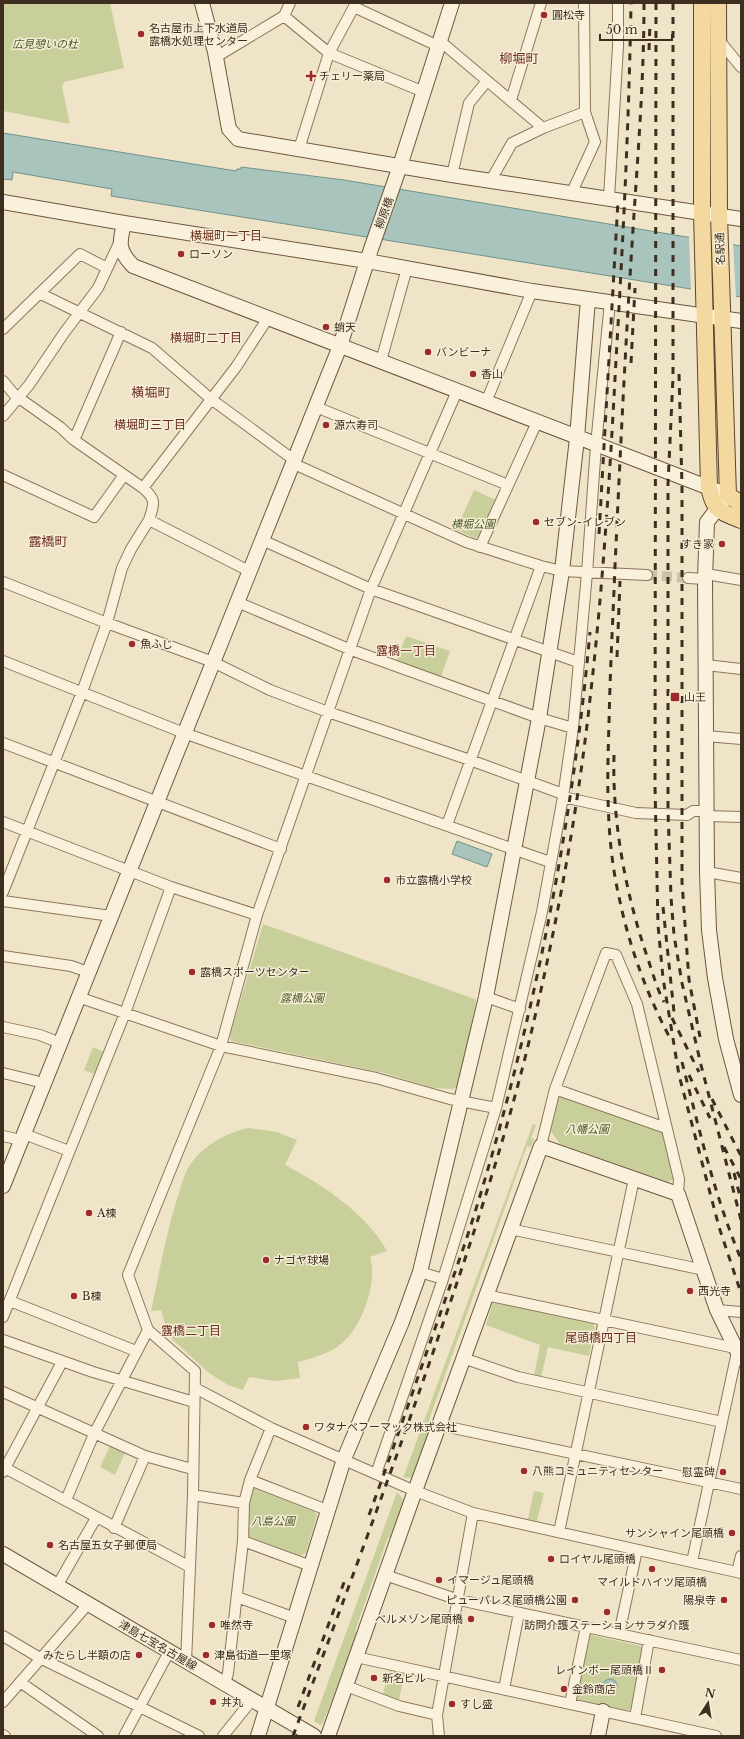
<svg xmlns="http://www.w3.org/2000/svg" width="744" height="1739" font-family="'Libre Baskerville','Noto Sans JP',serif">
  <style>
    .green { fill: #c9cf9b }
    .water { fill: #a9c4bc; stroke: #6f938a }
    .pier { fill: #f0e4c8 }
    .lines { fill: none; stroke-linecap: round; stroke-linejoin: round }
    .street-tunnel { stroke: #ccc0a6; stroke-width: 10; stroke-dasharray: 10 5; stroke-linecap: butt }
    .street-casing { stroke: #8d765c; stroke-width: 12 }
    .secondary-casing { stroke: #6f573f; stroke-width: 16 }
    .primary-casing { stroke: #5b4430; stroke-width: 18 }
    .street { stroke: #faf1dc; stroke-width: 10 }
    .secondary { stroke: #faf1dc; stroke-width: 14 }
    .primary { stroke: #f3d9a0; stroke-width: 16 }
    .rail { stroke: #3d2e20; stroke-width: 3; stroke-dasharray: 7 7; stroke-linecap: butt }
    .poi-dot { fill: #9e2a2b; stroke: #f7eed8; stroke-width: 1.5 }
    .labels { text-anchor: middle; stroke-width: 3; stroke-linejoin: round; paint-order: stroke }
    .poi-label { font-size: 11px; fill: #3d2e20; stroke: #f7eed8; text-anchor: start }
    .park-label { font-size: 11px; font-style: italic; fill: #4d5a26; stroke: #f7eed8 }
    .street-label { font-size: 11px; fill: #3d2e20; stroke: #f7eed8 }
    .neighbourhood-label { font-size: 12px; fill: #6b2e1e; stroke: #f7eed8 }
    .quarter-label { font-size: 13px; fill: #6b2e1e; stroke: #f7eed8 }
  </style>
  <rect width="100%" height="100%" fill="#f0e4c8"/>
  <path class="green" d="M3,3H110L124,68L64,82L62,87L70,124L3,111Z
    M474,490L496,500L480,537L474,538L456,530Z
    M406,636L450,651L441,677L396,662Z
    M263,924L475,999L476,1002L459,1086L452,1089L434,1088L384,1073L231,1041L230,1036Z
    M93,1047L104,1052L94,1074L84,1070Z
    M563,1095L664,1132L676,1179L668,1182L560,1144L550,1130L558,1098Z
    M533,1124L536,1125L531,1138L534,1139L531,1147L527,1146L429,1420L434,1422L414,1477L403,1478Z
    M248,1128L277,1132L297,1140L285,1165C322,1184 367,1214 387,1251L370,1257C378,1283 362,1327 341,1344C329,1354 312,1358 298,1362L300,1378L275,1381L249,1377L243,1390L228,1385L209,1373L173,1340L166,1327L161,1310L151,1311C159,1274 165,1238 176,1202C180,1191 182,1180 187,1170C200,1147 223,1134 248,1128Z
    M493,1302L593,1323L595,1327L589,1356L548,1347L541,1378L534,1376L540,1345L486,1325Z
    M110,1446L125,1453L115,1475L100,1467Z
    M256,1488L314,1511L317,1515L306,1553L299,1556L249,1538L246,1533L251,1489Z
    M534,1491L544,1493L537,1521L528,1519Z
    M397,1492L405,1501L392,1538L388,1537L355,1631L358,1633L323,1723L320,1725L314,1721Z
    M591,1635L641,1646L643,1649L631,1708L628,1711L576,1701L588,1636Z
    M389,1671L405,1674L398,1703L382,1697Z"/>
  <path class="water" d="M3,133L236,171L237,169H241V167L344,180L741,246V297L111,196L112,189L13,172L12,180L3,179Z
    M457,841L492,854L487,867L452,854Z
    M603 1686a7 7 0 1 1 14 0a7 7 0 1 1-14 0Z"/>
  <path class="pier" d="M689,235L733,243L736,298L691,291Z"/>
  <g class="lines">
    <path class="street-tunnel" d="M647,575L688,578"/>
    <g class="street-casing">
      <path id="street" d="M354,7L438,46
        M284,16L329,53L424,92
        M719,40L741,67
        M440,41L543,128
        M216,57L284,16L290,3
        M511,100L541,3
        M299,149L329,53L356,3
        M452,175L469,103L487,81
        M491,180L512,143L543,128L585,112
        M572,192L595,142L585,112L584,3
        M609,198L618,46V3
        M41,294L152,348L211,399L294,460
        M3,329L80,254L107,268
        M381,361L407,268
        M3,381L18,399
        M19,398L60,427L74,440L143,488C157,500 154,504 149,520L249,571
        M486,402L532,291
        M316,407L508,485
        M3,416L29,385L64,333L98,288L120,241
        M74,440L121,332
        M292,463L466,542L541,566L562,571L647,575
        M3,475L94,517L124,475
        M143,488L236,367L268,318
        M262,540L371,589L578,662
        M480,547L537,422
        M706,574L741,580
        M688,578L705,579
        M3,582L107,623L213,662L270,690L328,712L470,760L563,794
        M237,602L349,649L539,718L573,728
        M3,661L184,733L550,862
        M706,665L741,669
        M706,736L741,739
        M3,743L281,849
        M563,797L636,813L687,815L693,811H707
        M707,816L741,817
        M3,822L171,887L257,915
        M447,825L541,566
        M707,872L741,878
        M3,892L82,692L107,623L122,568L131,549L149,520
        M3,901L111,916
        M3,956L71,966L88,972
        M78,997L221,1046L376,1078L450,1099L496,1108
        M486,997L520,1009
        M3,1027L40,1035L60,1043
        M3,1073L44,1083
        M555,1089L666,1128
        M24,1134L69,1151
        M3,1136L21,1140
        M541,1146L555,1089L606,953L616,955L637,1004L679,1179L678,1194
        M510,1229L704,1270
        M420,1272L443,1279
        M486,1295L735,1348
        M10,1301L136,1351
        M717,1310L741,1312
        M3,1317L125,1013L171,887
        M3,1340L93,1372L194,1402
        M463,1358L518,1377L722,1422
        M195,1388L271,1428L415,1491L473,1513L741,1573
        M3,1392L145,1456L192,1469
        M439,1425L741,1489
        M3,1467L190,1567
        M3,1472L62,1362
        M376,1474L443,1279L496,1108L542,912L563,797L573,728L587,573L596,445L610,302
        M250,1480L327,1510
        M193,1495L244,1503
        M66,1500L94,1434L148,1330
        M114,1528L145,1456
        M559,1532L634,1179
        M243,1541L311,1566
        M692,1562L737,1352
        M737,1572L741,1556
        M385,1575L459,1600L741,1660
        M57,1586L96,1518
        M237,1597L295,1618
        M619,1634L637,1550
        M3,1636L40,1658L199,1736
        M356,1657L716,1736
        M186,1662L193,1495L195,1371L148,1330L128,1275L221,1046L257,915L371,589L457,391
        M20,1682L98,1736
        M225,1684L228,1673L243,1541L244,1503L250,1480L271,1428
        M346,1686L399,1706L437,1715
        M504,1689L519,1613
        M3,1702L88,1604
        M570,1704L586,1627
        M635,1718L649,1640
        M3,1735L5,1736
        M124,1736L169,1652
        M223,1736L252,1700
        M439,1736L437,1715L473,1513"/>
    </g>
    <g class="secondary-casing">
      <path id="secondary" d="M202,3L215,52L229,129L238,139L452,175L741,219
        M3,202L124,223L367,261L532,291L741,321
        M124,223C119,244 118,250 133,266L728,495L707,522L705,579L707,872L709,930L715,978L726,1039L741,1095
        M3,1186L340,346L371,249L400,166L452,3
        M3,1554L314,1736
        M258,1736L344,1459L402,1322L420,1272L486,997L539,718L562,571L577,438L588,299
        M328,1736L415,1491L541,1146L678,1194L717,1310L741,1359
        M598,1736L603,1711"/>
    </g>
    <g class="primary-casing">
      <path id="primary" d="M702,3V212L709,487C714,511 719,511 741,520
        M718,3L719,215L728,495L741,504"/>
    </g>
    <use href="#street" class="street"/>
    <use href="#secondary" class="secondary"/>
    <use href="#primary" class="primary"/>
    <path class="rail" d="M644,3C644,84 637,165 632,245C625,352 620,459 615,566C613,618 610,671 609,724C607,781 606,840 619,897C629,946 647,995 671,1040
      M656,3L655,786L658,925L663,978L679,1075L719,1227L741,1293
      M673,3V377L668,484V810L671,897L674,935L682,983L701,1065L741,1220
      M649,50L650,22
      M631,363L635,288
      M679,374L682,486V882L689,980L700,1037
      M599,534L618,201
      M617,657L620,581
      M614,755C612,822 626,896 648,959C653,974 657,989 664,1002
      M663,907L674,1012
      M672,1018L699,1072
      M682,1062C699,1128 714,1195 741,1259
      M689,1075L710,1118
      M712,1099L741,1156
      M724,1147L741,1179
      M734,1173L741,1200
      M369,1515C391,1455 412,1394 433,1334C446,1297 459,1262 471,1225C531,1034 572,832 590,632
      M298,1707L346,1577
      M293,1736C342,1605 391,1474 437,1341C473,1237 508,1132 533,1025C558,918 578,809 590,699C603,587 610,473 616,360C623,241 629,122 631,3"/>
  </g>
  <g class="poi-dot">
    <circle cx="544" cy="15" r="4"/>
    <circle cx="141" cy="34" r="4"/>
    <path d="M309 70h4v4h4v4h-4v4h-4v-4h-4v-4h4z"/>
    <circle cx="181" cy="254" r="4"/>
    <circle cx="326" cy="327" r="4"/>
    <circle cx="428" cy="352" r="4"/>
    <circle cx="473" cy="374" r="4"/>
    <circle cx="326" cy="425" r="4"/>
    <circle cx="536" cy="522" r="4"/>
    <circle cx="722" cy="544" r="4"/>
    <circle cx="132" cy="644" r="4"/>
    <rect x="670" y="692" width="10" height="10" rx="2"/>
    <circle cx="387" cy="880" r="4"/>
    <circle cx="192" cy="972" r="4"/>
    <circle cx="89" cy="1213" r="4"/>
    <circle cx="266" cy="1260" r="4"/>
    <circle cx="690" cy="1291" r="4"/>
    <circle cx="74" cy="1296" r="4"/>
    <circle cx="306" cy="1427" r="4"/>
    <circle cx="524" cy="1471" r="4"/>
    <circle cx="723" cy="1472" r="4"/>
    <circle cx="732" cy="1533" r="4"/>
    <circle cx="50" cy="1545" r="4"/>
    <circle cx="551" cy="1559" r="4"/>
    <circle cx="652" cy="1569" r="4"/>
    <circle cx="439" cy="1580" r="4"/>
    <circle cx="575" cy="1600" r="4"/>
    <circle cx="724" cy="1600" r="4"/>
    <circle cx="607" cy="1612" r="4"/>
    <circle cx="471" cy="1619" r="4"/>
    <circle cx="212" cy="1625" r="4"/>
    <circle cx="139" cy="1655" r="4"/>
    <circle cx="206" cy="1655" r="4"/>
    <circle cx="662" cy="1670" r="4"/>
    <circle cx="374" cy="1678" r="4"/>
    <circle cx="564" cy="1689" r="4"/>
    <circle cx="213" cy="1702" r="4"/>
    <circle cx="452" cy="1704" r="4"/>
  </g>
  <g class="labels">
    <g class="poi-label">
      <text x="552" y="19">圓松寺</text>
      <text x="149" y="32">名古屋市上下水道局<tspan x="149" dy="13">露橋水処理センター</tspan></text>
      <text x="319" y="80">チェリー薬局</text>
      <text x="189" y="258">ローソン</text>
      <text x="334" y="331">蛸天</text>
      <text x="436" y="356">バンビーナ</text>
      <text x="481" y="378">香山</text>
      <text x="334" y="429">源六寿司</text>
      <text x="544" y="526">セブン-イレブン</text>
      <text x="714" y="548" text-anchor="end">すき家</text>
      <text x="140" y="648">魚ふじ</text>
      <text x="684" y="701">山王</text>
      <text x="395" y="884">市立露橋小学校</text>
      <text x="200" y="976">露橋スポーツセンター</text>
      <text x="97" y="1217">A棟</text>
      <text x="274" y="1264">ナゴヤ球場</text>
      <text x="698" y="1295">西光寺</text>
      <text x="82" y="1300">B棟</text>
      <text x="314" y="1431">ワタナベフーマック株式会社</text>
      <text x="532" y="1475">八熊コミュニティセンター</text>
      <text x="715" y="1476" text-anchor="end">慰霊碑</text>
      <text x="724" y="1537" text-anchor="end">サンシャイン尾頭橋</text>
      <text x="58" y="1549">名古屋五女子郵便局</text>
      <text x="559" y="1563">ロイヤル尾頭橋</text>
      <text x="447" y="1584">イマージュ尾頭橋</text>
      <text x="652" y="1586" text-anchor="middle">マイルドハイツ尾頭橋</text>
      <text x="567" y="1604" text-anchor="end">ピューパレス尾頭橋公園</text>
      <text x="716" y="1604" text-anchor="end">陽泉寺</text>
      <text x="463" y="1623" text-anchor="end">ベルメゾン尾頭橋</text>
      <text x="220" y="1629">唯然寺</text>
      <text x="607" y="1629" text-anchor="middle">訪問介護ステーションサラダ介護</text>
      <text x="131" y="1659" text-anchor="end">みたらし半額の店</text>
      <text x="214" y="1659">津島街道一里塚</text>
      <text x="654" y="1674" text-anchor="end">レインボー尾頭橋Ⅱ</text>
      <text x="382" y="1682">新名ビル</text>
      <text x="572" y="1693">金鈴商店</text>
      <text x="221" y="1706">丼丸</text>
      <text x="460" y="1708">すし盛</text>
    </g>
    <g class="park-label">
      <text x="45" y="48">広見憩いの杜</text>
      <text x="473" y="528">横堀公園</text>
      <text x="302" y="1002">露橋公園</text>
      <text x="587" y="1133">八幡公園</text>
      <text x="273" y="1525">八島公園</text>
    </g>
    <g class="street-label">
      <text transform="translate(384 213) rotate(-70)" y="4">柳原橋</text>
      <text transform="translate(720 249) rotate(-92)" y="4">名駅通</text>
      <text transform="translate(158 1645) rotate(30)" y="4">津島七宝名古屋線</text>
    </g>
    <g class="neighbourhood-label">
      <text x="226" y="240">横堀町一丁目</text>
      <text x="206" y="342">横堀町二丁目</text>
      <text x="150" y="429">横堀町三丁目</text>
      <text x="406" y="655">露橋一丁目</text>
      <text x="191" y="1335">露橋二丁目</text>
      <text x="601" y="1342">尾頭橋四丁目</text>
    </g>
    <g class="quarter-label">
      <text x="519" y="63">柳堀町</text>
      <text x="151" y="397">横堀町</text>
      <text x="48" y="546">露橋町</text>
    </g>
  </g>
  <rect width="744" height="1739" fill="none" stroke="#3d2e20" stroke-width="8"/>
  <g transform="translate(708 1703) rotate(12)" stroke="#f7eed8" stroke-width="3" paint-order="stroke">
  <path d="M0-3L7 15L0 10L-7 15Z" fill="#3d2e20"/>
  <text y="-6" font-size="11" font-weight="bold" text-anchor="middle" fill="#3d2e20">N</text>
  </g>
  <path d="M600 34v6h72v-6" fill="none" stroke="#3d2e20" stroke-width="2"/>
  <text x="606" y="34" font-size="12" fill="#3d2e20" stroke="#f7eed8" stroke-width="3" paint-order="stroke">50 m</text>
</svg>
